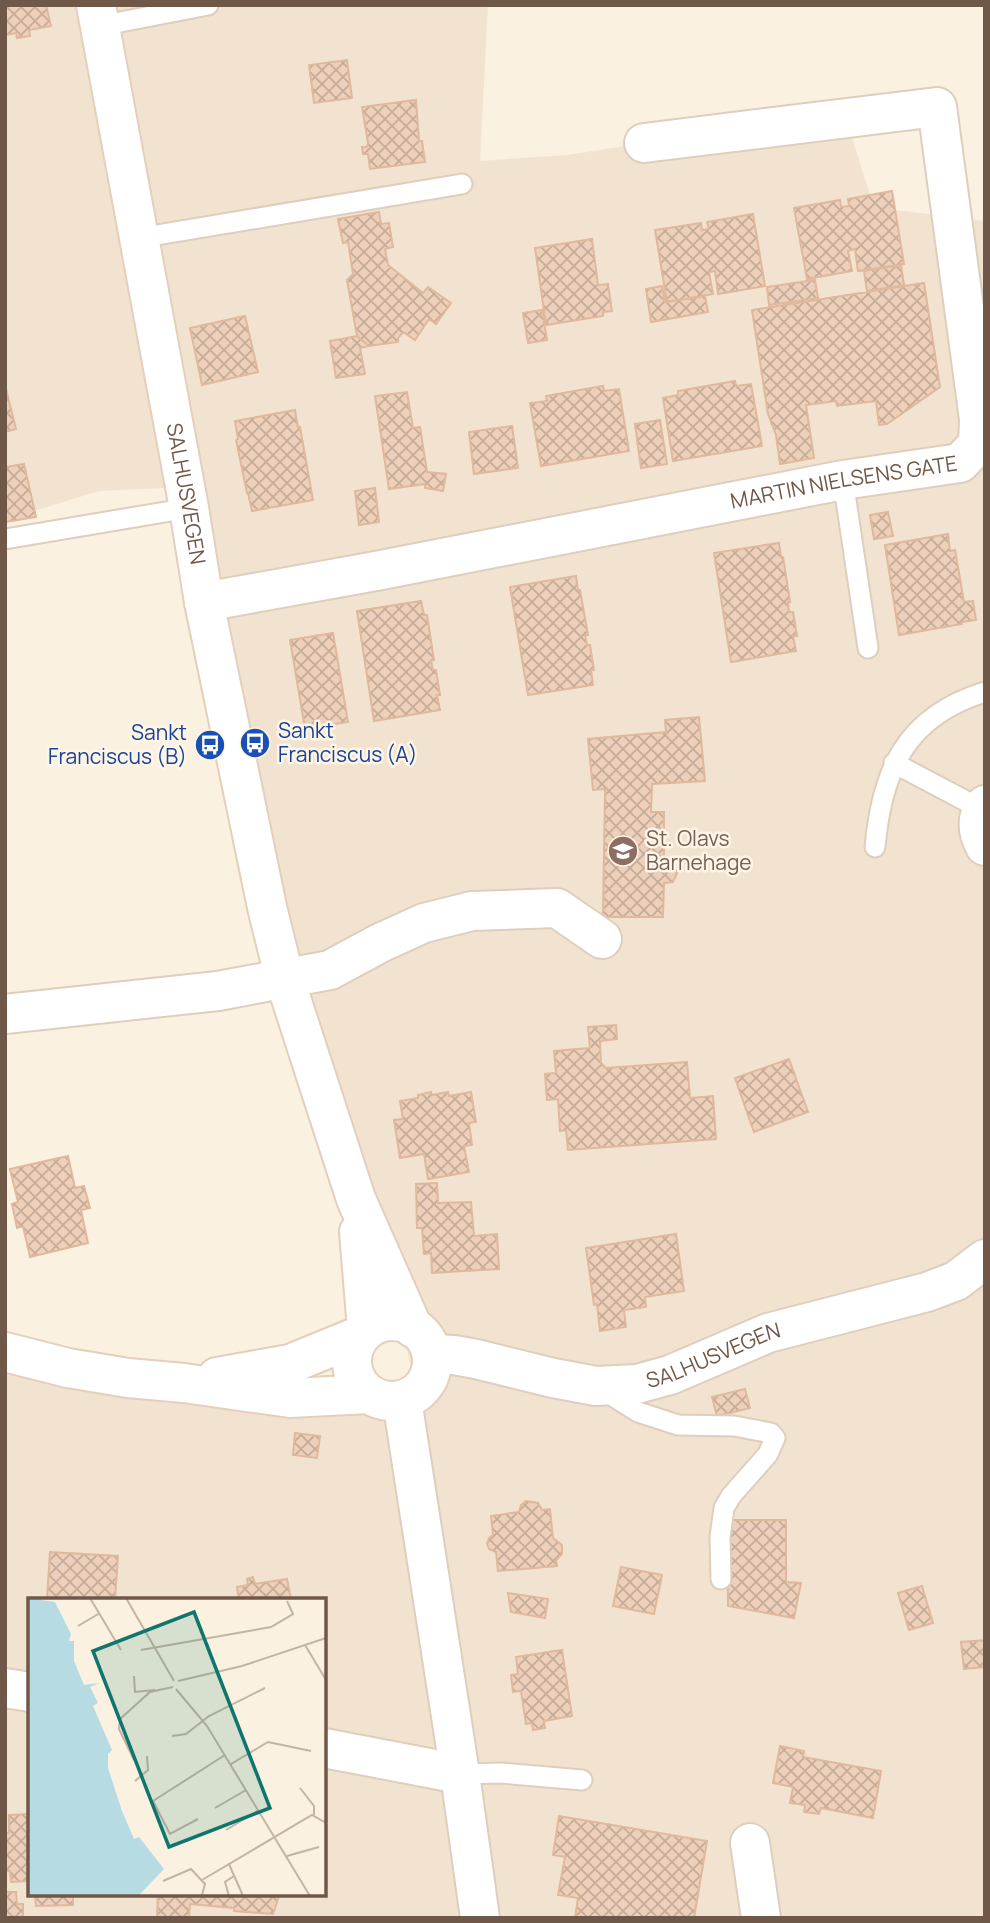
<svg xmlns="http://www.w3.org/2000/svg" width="990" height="1923" font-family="Manrope,sans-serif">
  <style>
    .residential { fill: #f2e3d0; fill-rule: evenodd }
    .building { fill: url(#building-cross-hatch); stroke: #e0b89b; stroke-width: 2 }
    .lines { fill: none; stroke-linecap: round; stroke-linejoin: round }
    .service-casing { stroke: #decebd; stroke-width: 23 }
    .minor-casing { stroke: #decebd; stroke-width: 42 }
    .tertiary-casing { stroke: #decebd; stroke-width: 42 }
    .secondary-casing { stroke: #e3cfbc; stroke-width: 42 }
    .service { stroke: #fff; stroke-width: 19 }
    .minor { stroke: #fff; stroke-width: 38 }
    .tertiary { stroke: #fff; stroke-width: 38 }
    .secondary { stroke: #fff; stroke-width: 38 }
    .labels { text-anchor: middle; stroke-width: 5; stroke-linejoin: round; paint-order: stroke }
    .street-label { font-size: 21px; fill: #705849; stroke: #fef5e6 }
    .transit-label { font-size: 21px; fill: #164399; stroke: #fef5e6; text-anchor: start }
    .education-label { font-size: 21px; fill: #785e54; stroke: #fef5e6; text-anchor: start }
    .inset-road { fill: none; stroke: #c3b4a4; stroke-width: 2 }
    .view { fill: #0f766e; fill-opacity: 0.15; stroke: #0f766e; stroke-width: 3.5 }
    .inset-edge { fill: none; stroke: #705849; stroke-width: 3.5 }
  </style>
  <defs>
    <pattern id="building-cross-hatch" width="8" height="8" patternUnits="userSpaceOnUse" patternTransform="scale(1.75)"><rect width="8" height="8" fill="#eed0ba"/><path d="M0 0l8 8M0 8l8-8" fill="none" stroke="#c5ac99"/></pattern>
  </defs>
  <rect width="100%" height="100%" fill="#fbf1e1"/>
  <path class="residential" d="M5,5H488L480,161L567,155L844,112L872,201L871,207L985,221V1918H5V1347L261,1394L414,1380L397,1306L364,1199L173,492L163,488L99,491L5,520ZM30,1599H324V1893H30Z"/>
  <path class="building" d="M5,5H46L51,26L29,30L30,36L17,38L16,33L6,35Z
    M347,60L352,98L314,103L309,65Z
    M416,100L419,141H422L425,162L370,169L368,154H363L362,147H367L368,143L362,107Z
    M892,191L904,264L858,271L855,249L848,251L852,271L807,279L794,208L840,200L841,207L849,206L848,199Z
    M379,212L381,224L389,223L393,247L385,249L388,265L423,293L428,287L451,303L436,324L429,319L415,340L403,332L398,338V342L369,346L357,336L347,280L353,274L348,242L343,243L338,219Z
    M753,214L765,286L718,294L715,271L709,272L713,294L667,302L655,230L701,223L702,230L709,229L707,222Z
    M592,239L598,285L608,284L612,311L603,312V316L546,325L535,248Z
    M901,265L904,285L867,291L864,271Z
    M815,280L818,298L769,305L767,287Z
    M924,283L940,387L887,424L879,425L876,401L837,406L836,401L806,405L814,458L780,464L776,435L768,414L752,310Z
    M662,286L665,302L705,296L708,312L651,322L646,289Z
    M542,310L547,340L528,343L523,313Z
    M245,316L258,372L202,385L190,328Z
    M357,336L369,346L360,348L365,374L336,378L330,341Z
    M735,381L736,386L751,384L762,446L673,461L663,398L678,395V391Z
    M5,385L16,429L5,432Z
    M603,386L604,391L619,389L629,451L541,466L530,403L547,401L546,396Z
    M407,392L413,428L420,427L427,472L446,474L443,491L425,488V484L389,489L375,396Z
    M295,410L298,428L300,427L313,500L252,511L248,493H247L236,440L238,439L235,421Z
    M660,420L667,464L641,468L635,424Z
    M512,426L518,468L474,474L469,432Z
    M24,464L36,517L5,522V467Z
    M375,488L379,522L359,525L355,491Z
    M888,512L893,536L874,539L870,515Z
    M948,534L950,551L955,550L964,602L973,601L976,620L962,622V624L899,635L885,545Z
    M779,543L781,557H783L790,602H788L789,612H793L797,636H793L796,651L731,662L714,553Z
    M576,576L578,590H580L588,635H585L587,645H590L594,670H591L593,685L528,695L510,587Z
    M421,601L424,615H427L434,660L431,661L433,670H436L440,695H437L440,710L374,721L357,611Z
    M333,633L348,722L305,729L290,640Z
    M699,717L705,781L652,784L651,812H664V864L673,865L677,873L673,882L664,883L663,917H603L605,789L593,790L588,739L666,732L665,720Z
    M616,1025L617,1039L600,1041L601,1063L606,1068L687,1062L690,1098L713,1096L716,1139L568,1150L566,1130L560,1131L558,1099L547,1100L545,1074L556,1073L554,1051L590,1048L588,1027Z
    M789,1059L808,1112L754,1132L735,1078Z
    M431,1092L432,1095L448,1092L449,1096L471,1092L476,1122L469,1123L472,1145L464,1146L469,1172L428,1179L424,1154L400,1158L394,1120L403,1119L400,1101L418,1098V1095Z
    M68,1156L75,1188L84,1186L90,1208L81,1210L88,1243L30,1257L23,1226L17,1228L12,1204L18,1202L10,1169Z
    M437,1183L438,1203L471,1202L474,1236L497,1234L499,1269L432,1273L431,1253L424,1254L422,1228H417L416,1184Z
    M676,1234L684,1291L645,1297L646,1307L624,1310L626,1327L600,1331L597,1304L594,1305L586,1248Z
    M745,1389L750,1408L717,1416L712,1397Z
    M295,1433L320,1436L317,1458L293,1455Z
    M526,1501L538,1503L542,1510L550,1509L553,1538L562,1545V1554L556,1560L557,1566L498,1571L496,1552L489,1549L487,1544L489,1538L493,1535L491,1516L519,1512L521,1505Z
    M727,1520H786V1582L801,1583L794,1618L728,1606Z
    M50,1552L118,1556L115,1599H47Z
    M621,1567L662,1575L654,1614L613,1606Z
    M253,1577L255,1584L287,1579L291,1599H239L237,1587L248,1585L247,1579Z
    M922,1586L933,1623L909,1630L898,1593Z
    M508,1593L548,1599L545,1618L511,1612Z
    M985,1640V1667L964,1669L961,1642Z
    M562,1650L572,1716L544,1721L545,1728L533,1730L532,1723L526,1724L521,1691L513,1692L511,1675L518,1674L516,1657Z
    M780,1746L804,1751L803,1757L881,1771L873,1818L821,1808L819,1814L804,1812L805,1805L790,1803L793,1787L773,1783Z
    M30,1814V1881L11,1882L10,1871H5V1833H9V1815Z
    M559,1816L707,1841L694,1918H575L578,1898L558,1895L565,1857L553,1855Z
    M5,1892H16L17,1904H23V1918H5Z
    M35,1893H73V1905L36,1906Z
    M158,1893H280L273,1914L234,1911V1908L190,1904L189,1918H157Z"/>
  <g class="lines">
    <g class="service-casing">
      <path id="service" d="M100,26L208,5
        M139,238L462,184
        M843,480L868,648
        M5,539L189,508
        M894,763L981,809
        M875,847C882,770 906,716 985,692
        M603,1390L638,1412L678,1425L734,1426L771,1433L775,1438L768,1454L731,1496L724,1508L720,1537L721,1579
        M460,1774L501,1773L582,1780"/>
    </g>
    <g class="minor-casing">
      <g id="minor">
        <path id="s1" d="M204,602L376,571L843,480L960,463L978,444L979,419L937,107L644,143"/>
        <path d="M985,805C976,818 977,832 985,846"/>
        <path d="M5,1014L218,991L330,970L380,943L424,923L472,911L557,908L602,939"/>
        <path id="s2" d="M432,1354L454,1355L476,1359L553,1378L596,1386L637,1384L670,1375L768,1333L927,1292L956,1281L985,1259"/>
        <path d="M5,1688L30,1692"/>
        <path d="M324,1748L460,1774"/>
        <path d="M750,1843L761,1918"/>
      </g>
    </g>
    <g class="tertiary-casing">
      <path id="tertiary" d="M402,1400L460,1774L480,1918"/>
    </g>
    <g class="secondary-casing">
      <g id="secondary">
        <path id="s3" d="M96,5L189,508L204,602L267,907L285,980L356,1199L413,1328"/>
        <path d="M359,1232L367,1329"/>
        <circle cx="392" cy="1361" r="40"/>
        <path d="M5,1352L68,1368L128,1378L184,1383L290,1398L369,1394"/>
        <path d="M217,1377L290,1364L361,1335"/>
      </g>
    </g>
    <use href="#service" class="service"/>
    <use href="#minor" class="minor"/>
    <use href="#tertiary" class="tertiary"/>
    <use href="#secondary" class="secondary"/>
  </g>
  <defs>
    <g id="bus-disc" transform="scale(1.575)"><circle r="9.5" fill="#1a4fb4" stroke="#fef5e6"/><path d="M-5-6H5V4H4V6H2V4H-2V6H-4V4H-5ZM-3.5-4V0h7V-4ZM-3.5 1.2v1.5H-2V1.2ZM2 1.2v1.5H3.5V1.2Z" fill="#fff"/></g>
    <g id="school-disc" transform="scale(1.575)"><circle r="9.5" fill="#8d6e63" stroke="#fef5e6"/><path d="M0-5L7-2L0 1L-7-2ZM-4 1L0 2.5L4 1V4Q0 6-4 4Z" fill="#fff"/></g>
  </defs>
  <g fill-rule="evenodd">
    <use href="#bus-disc" x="255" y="743"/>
    <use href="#bus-disc" x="210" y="745"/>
    <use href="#school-disc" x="623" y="851"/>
  </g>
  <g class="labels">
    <g class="street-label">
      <text dy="7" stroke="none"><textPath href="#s1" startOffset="651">MARTIN NIELSENS GATE</textPath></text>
      <text dy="7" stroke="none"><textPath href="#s3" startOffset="497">SALHUSVEGEN</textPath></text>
      <text dy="7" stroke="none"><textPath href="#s2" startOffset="290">SALHUSVEGEN</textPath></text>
    </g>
    <g class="transit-label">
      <text x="278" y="738">Sankt<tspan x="278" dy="24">Franciscus (A)</tspan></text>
      <text x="187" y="740" text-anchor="end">Sankt<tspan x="187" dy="24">Franciscus (B)</tspan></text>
    </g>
    <g class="education-label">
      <text x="646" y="846">St. Olavs<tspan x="646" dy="24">Barnehage</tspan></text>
    </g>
  </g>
  <g transform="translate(28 1598)">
    <rect width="298" height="298" fill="#fbf1e1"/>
    <path d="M0,0L27,4L43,36L41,43H46V63L56,87L71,85L62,89L70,105L65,108L84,152L80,156V170L94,213L106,241L111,239L136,271L111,297H0Z" fill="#b7dbe2"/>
    <path class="inset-road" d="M62,0L93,52M98,0L146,83M50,28L72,15M277,47L298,82M113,52L243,29L265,16L259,3M106,78L107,94L127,92M150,83L214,68L298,40M148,91L179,128L282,298M144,138L158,136L181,118L237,90M106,162L91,131L92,121L122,94L145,89M203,166L240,144L283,153M107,183L120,172L119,158M272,190L286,208V217M187,210L218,192M170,221L142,236L125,203L197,157M198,232L231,212M259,258L291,249M201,266L215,298M174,282L284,217L298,225M135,283L163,271L177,286L174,297M201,298L197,284L206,278"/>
    <path class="view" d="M166,14L242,210L141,249L65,53Z"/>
    <rect width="298" height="298" class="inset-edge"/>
  </g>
  <rect width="990" height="1923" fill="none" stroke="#705849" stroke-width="14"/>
</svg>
